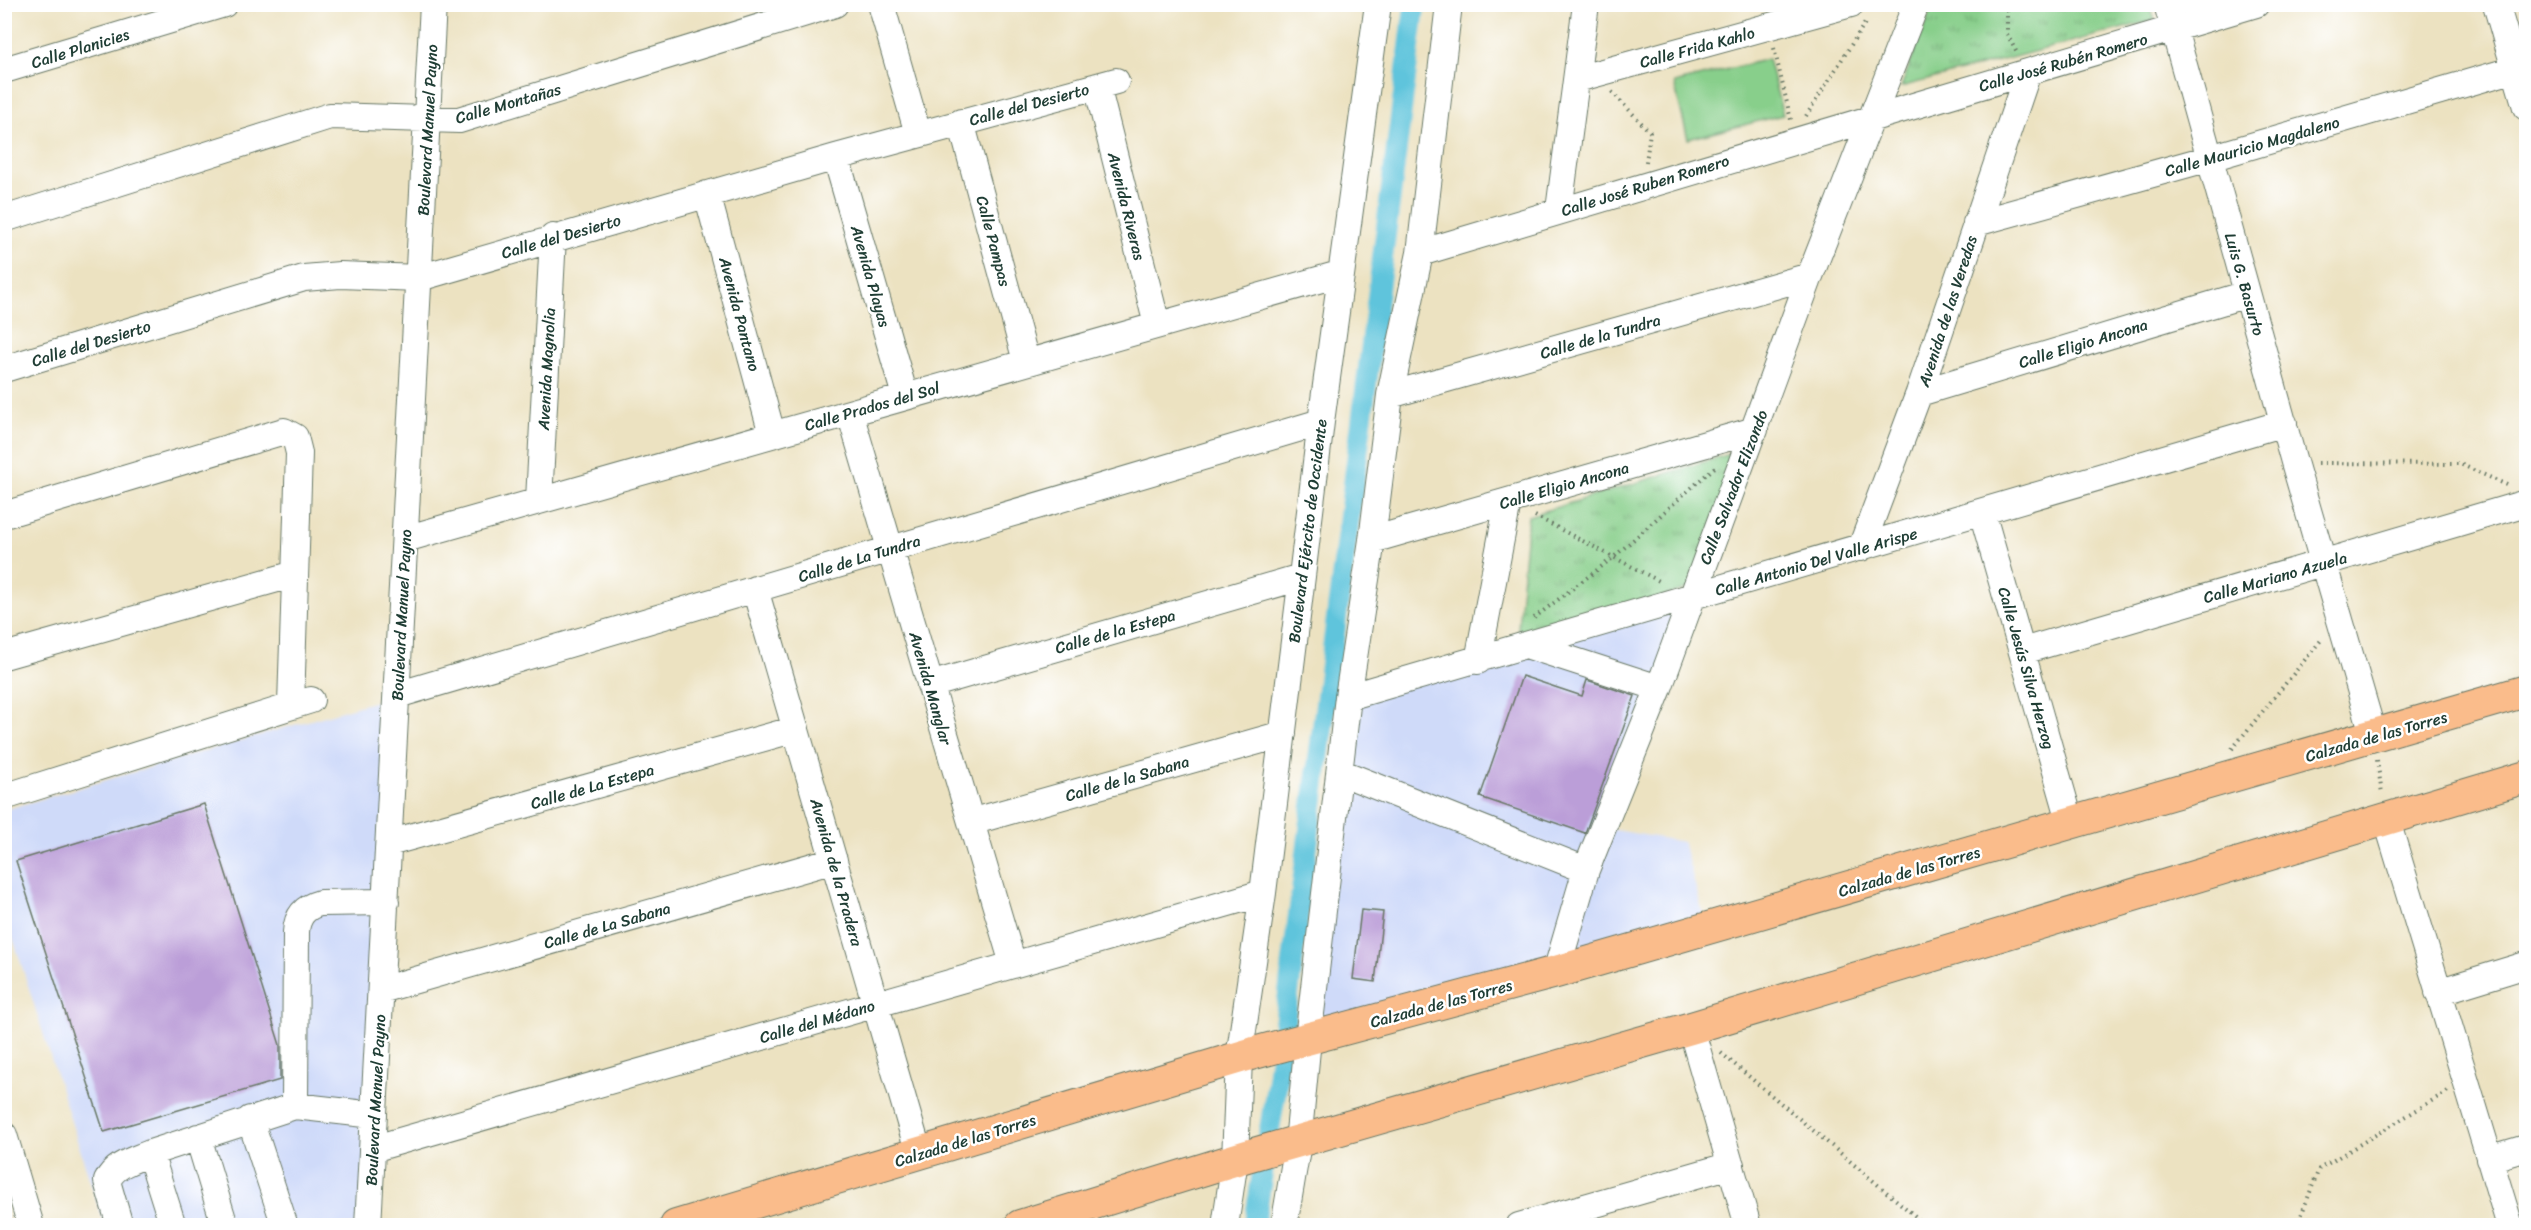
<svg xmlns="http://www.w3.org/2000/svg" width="2531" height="1230" font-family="Sriracha,sans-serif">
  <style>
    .built { fill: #cfdaf9 }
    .grass { fill: #88cf8b; stroke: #548660; stroke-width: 1.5 }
    .park { fill: url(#park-tufts); stroke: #548660; stroke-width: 1.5 }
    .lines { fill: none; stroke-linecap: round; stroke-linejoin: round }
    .canal { stroke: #5fc4dc; stroke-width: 21 }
    .building { fill: #bb9ed8 }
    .minor-casing { stroke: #677765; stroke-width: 28 }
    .major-casing { stroke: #677765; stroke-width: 34 }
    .path { stroke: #677765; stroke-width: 4; stroke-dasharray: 1.5 4.5; stroke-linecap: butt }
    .minor { stroke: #fff; stroke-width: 26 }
    .major { stroke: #fabc8b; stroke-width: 32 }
    .labels { text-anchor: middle; stroke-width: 5; stroke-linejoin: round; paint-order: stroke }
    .street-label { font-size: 16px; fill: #1f3d34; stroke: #fff }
  </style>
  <defs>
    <pattern id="park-tufts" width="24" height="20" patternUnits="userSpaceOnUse" patternTransform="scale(1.5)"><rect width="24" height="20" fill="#88cf8b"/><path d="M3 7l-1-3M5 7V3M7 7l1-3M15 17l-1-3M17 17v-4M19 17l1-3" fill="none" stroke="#6fa972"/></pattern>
  </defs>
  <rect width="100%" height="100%" fill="#fff"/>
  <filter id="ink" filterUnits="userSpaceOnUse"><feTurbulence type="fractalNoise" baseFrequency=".0167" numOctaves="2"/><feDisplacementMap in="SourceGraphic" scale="12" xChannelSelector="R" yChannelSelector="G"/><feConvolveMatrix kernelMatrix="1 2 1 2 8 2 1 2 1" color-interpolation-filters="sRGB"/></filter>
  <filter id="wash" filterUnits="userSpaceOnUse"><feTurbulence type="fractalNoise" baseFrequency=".008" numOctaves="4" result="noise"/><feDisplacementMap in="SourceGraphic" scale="24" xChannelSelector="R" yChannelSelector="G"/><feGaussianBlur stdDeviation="1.35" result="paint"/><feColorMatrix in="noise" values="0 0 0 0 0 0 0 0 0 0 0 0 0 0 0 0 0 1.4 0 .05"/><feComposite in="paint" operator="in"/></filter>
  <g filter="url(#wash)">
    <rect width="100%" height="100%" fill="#ece2c1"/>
    <path class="built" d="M1692,598L1604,828L1683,842L1707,928L1308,1039L1348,697Z
      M397,695L368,1225H104L5,913L4,810Z"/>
    <path class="grass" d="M1768,59L1783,115L1688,139L1674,83Z"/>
    <path class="park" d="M1933,5H2149L2154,20L1901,87Z
      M1740,451L1690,588L1517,641L1528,516Z"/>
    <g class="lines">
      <path class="canal" d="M1254,1226L1277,1083L1415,4"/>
    </g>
    <g id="blocks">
      <path class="building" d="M1522,676L1582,696L1587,680L1635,696L1585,833L1480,797Z
        M204,804L280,1045V1080L104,1132L16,861Z
        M1361,910L1383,912L1375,982L1353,979Z"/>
    </g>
  </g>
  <g filter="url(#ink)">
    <use href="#blocks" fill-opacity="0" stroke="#677765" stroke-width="1.5"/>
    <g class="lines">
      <g class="minor-casing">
        <path id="minor" d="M881,4L918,134
          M2167,4L2294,462L2374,737
          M2496,4L2526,107
          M4,70L224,4
          M1577,79L1851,4
          M1097,86L1157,325
          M961,122L1026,361
          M836,157L905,396
          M707,194L772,434
          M1559,210L1586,4
          M4,219L330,116L459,120L835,4
          M1976,223L2210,158L2526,66
          M1420,253L2256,4
          M4,369L304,278L340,275L419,278L836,157L1116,81
          M1919,393L2247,294
          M1390,395L1810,276
          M850,413L1013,964
          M539,500L553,237
          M1982,512L2071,824
          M4,515L284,431L295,437L299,453L291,705
          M405,539L1332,276H1340
          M1372,540L1755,430
          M1861,548L1919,393L2028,72
          M755,589L919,1154
          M1529,646L1659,688
          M2023,651L2526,503
          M4,656L295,574
          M1478,661L1508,502
          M930,685L1301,577
          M397,695L1321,422
          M1348,697L2284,423
          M1340,772L1586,870
          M4,797L311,700
          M2386,818L2510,1226
          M971,822L1283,734
          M389,843L796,729
          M1556,972L1586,870L1659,688L1810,276L1916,4
          M381,990L834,860
          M2438,992L2526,965
          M1691,1028L1748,1226
          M295,1106L374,1115
          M250,1119L285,1226
          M4,1135L31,1226
          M198,1137L225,1226
          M372,1149L1263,893
          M2489,1159L2526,1148
          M120,1226L107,1181C115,1164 134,1160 150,1153
          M173,1226L150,1153L295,1106L296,932C297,916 305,907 320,903L386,902
          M368,1226L433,4
          M1225,1226L1235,1160L1239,1058L1263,893L1321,422L1378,4
          M1284,1226L1298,1143L1308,1039L1348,697L1372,540L1390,395L1420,253L1449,4
          M1519,1226L1731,1165"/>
      </g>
      <g class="major-casing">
        <path id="major" d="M676,1226L1254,1053L1556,972L2526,691
          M1020,1226L1247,1156L1691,1028L2526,777"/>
      </g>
      <path class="path" d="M2007,4V34L2017,53
        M1774,48L1791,120
        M1612,92L1650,132L1646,162
        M1806,116L1865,23
        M2318,463L2460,464L2507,485
        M1535,516L1661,582
        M1534,618L1614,557L1717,465
        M2232,749L2322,639
        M2377,760L2382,794
        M1721,1053L1927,1226
        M2297,1226L2319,1169L2448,1091"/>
      <use href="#minor" class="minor"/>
      <use href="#major" class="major"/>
    </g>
  </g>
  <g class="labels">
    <g class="street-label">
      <text transform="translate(1697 47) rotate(-15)" y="6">Calle Frida Kahlo</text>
      <text transform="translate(80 48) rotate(-17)" y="6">Calle Planicies</text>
      <text transform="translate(2063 62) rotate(-16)" y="6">Calle José Rubén Romero</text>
      <text transform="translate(508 103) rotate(-16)" y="6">Calle Montañas</text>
      <text transform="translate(1029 104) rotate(-15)" y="6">Calle del Desierto</text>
      <text transform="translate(427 130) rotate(-87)" y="6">Boulevard Manuel Payno</text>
      <text transform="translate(2252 146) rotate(-16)" y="6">Calle Mauricio Magdaleno</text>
      <text transform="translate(1645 185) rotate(-17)" y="6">Calle José Ruben Romero</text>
      <text transform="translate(1127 206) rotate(76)" y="6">Avenida Riveras</text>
      <text transform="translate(561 236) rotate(-16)" y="6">Calle del Desierto</text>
      <text transform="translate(994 241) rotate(75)" y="6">Calle Pampas</text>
      <text transform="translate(871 276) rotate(74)" y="6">Avenida Playas</text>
      <text transform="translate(2245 284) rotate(74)" y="6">Luis G. Basurto</text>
      <text transform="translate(1947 311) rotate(-72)" y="6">Avenida de las Veredas</text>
      <text transform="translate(740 314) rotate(75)" y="6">Avenida Pantano</text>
      <text transform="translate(1600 336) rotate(-16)" y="6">Calle de la Tundra</text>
      <text transform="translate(91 343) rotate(-17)" y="6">Calle del Desierto</text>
      <text transform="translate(2083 343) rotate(-17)" y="6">Calle Eligio Ancona</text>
      <text transform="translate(546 369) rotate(-87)" y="6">Avenida Magnolia</text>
      <text transform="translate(872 406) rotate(-16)" y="6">Calle Prados del Sol</text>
      <text transform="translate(1564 485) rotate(-16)" y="6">Calle Eligio Ancona</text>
      <text transform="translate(1733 487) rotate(-69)" y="6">Calle Salvador Elizondo</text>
      <text transform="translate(1307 531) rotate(-83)" y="6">Boulevard Ejército de Occidente</text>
      <text transform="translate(859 558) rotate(-17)" y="6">Calle de La Tundra</text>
      <text transform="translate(1816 561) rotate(-16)" y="6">Calle Antonio Del Valle Arispe</text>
      <text transform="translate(2275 577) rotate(-16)" y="6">Calle Mariano Azuela</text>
      <text transform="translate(401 615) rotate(-87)" y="6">Boulevard Manuel Payno</text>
      <text transform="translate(1115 631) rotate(-16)" y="6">Calle de la Estepa</text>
      <text transform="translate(2027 668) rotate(74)" y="6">Calle Jesús Silva Herzog</text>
      <text transform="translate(931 688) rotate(74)" y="6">Avenida Manglar</text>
      <text transform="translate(2376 736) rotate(-16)" y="6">Calzada de las Torres</text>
      <text transform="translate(1127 778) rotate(-16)" y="6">Calle de la Sabana</text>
      <text transform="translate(592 786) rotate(-16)" y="6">Calle de La Estepa</text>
      <text transform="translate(1909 871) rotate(-16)" y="6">Calzada de las Torres</text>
      <text transform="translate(837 872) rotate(74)" y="6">Avenida de la Pradera</text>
      <text transform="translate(607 925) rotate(-16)" y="6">Calle de La Sabana</text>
      <text transform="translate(1441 1003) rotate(-15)" y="6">Calzada de las Torres</text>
      <text transform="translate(817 1021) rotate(-16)" y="6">Calle del Médano</text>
      <text transform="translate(375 1100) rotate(-87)" y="6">Boulevard Manuel Payno</text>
      <text transform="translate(965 1140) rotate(-17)" y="6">Calzada de las Torres</text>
    </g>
  </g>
  <rect width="2531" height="1230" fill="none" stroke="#fff" stroke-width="24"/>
</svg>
